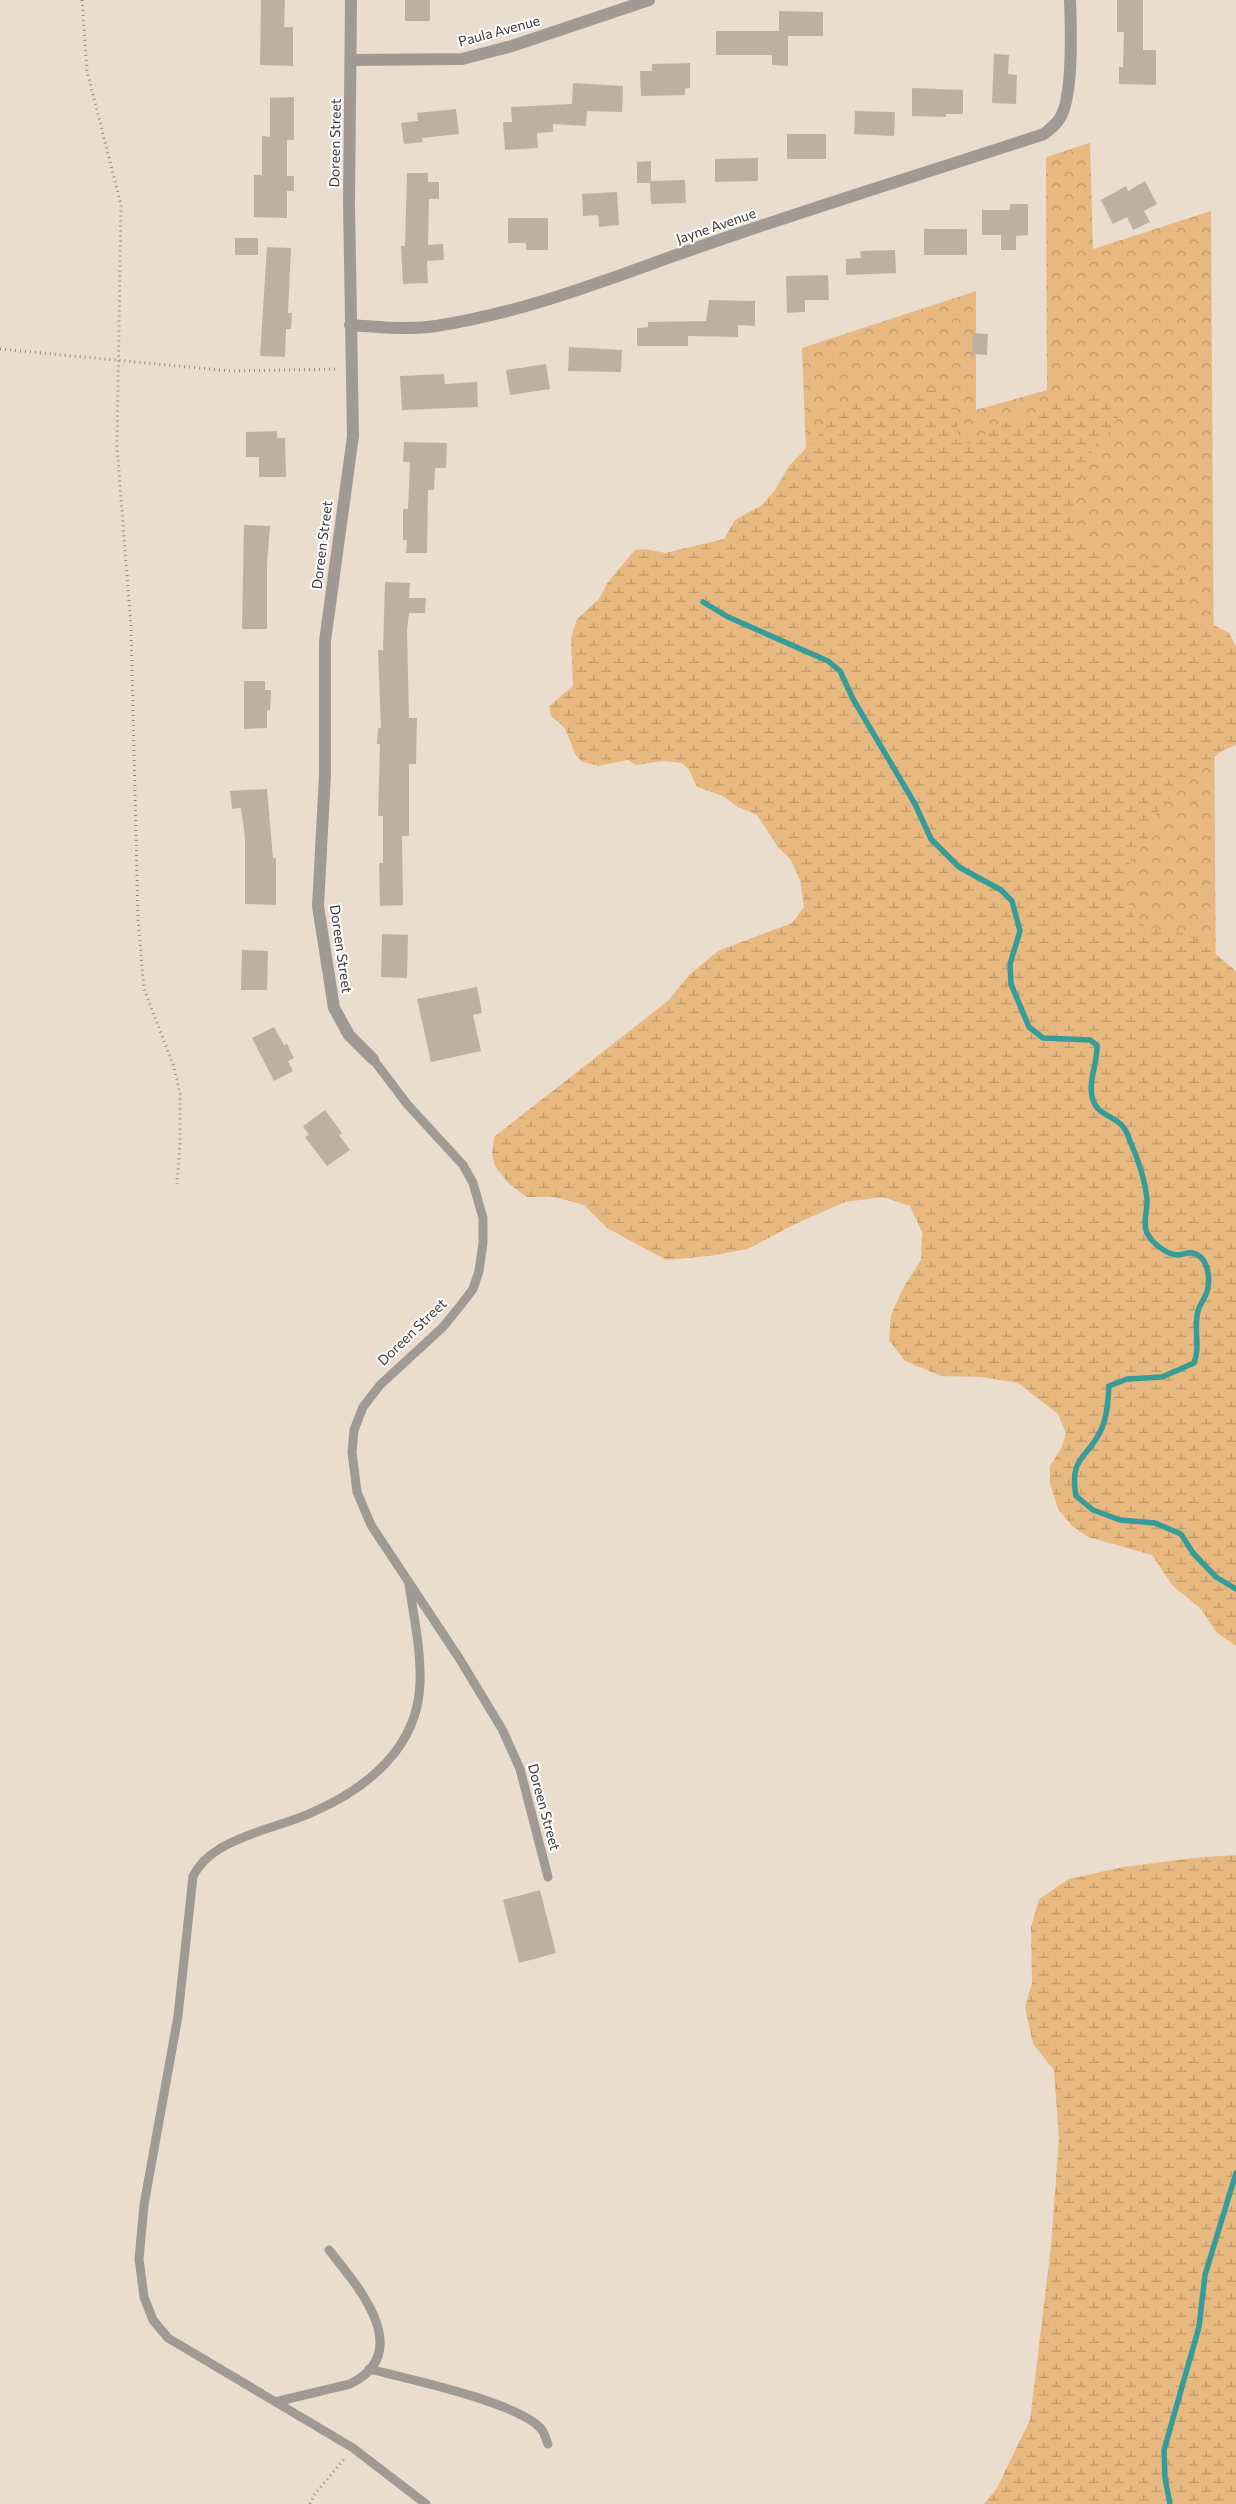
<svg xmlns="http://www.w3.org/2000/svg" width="1236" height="2504" font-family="Commissioner,sans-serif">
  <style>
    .forest { fill: url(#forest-crowns) }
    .wetland { fill: url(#wetland-marsh) }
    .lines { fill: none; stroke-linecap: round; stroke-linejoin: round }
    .stream { stroke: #369c9a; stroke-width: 5.5 }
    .building { fill: #bdb0a0 }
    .path { stroke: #92897e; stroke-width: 3; stroke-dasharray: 1 4; stroke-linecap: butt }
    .service { stroke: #a09a93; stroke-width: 9 }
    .minor { stroke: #a09a93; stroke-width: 12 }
    .labels { text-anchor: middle; stroke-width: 4; stroke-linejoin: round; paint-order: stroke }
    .street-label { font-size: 14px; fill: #3e3932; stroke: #fff }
  </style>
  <defs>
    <pattern id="forest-crowns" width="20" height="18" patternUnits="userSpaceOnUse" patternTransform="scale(1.25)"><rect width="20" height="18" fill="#e7b980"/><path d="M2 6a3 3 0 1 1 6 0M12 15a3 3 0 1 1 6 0" fill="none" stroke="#bd9769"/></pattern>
    <pattern id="wetland-marsh" width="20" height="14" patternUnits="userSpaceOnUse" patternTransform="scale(1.25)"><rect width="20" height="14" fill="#e7b980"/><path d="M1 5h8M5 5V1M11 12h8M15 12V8" fill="none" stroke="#bd9769"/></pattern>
  </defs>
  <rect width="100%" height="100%" fill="#ebddcd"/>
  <path class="forest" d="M1090,143L1093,249L1211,211L1216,1007L828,1022L802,348L976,291V410L1047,390L1046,157Z"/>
  <path class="wetland" d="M949,389C960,402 955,425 959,442L970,443L980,441L991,425C1012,422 1040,416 1051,397C1078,392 1106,387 1118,418L1107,435L1092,447L1090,466L1080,480L1072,509L1075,528L1080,537L1103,558L1120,567L1151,563L1180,575L1185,584L1186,604L1190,613L1229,633L1236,646V745L1222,751L1180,785L1154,817L1147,841L1122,873C1127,897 1127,923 1155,929C1163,931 1173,931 1182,933C1199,940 1222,959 1236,971V1646L1217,1633L1200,1608L1173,1586L1152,1555L1088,1537L1072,1526L1058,1509L1050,1484V1466L1061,1449L1066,1433L1058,1414L1018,1383L981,1377L941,1376L905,1361L889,1340L891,1315L903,1288L921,1260L922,1232L910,1206L883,1197L845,1202L793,1225L748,1249L709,1256L666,1260L607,1228L584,1205L555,1197H527L509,1184L495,1166L492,1153L494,1137L669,1000L689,975L718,951L792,923L804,907L800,880L791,860L778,847L757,815L738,807L723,796L697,787L689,770L682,763L663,761L636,765L628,760L598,766L581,761L575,754L565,728L551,716L549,706L573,686L571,638L577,619L599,599L608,582L635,550L645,549L665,553L724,539L735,520L762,505L775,490L789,466L824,429L830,411L839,406L906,392Z
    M1236,1855V2504H984L997,2488L1030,2420L1051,2246L1059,2139L1054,2070L1033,2044L1025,2007L1032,1983L1031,1927L1039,1899L1069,1879L1123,1867L1193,1858Z"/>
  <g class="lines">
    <path class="stream" d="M703,602L728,617L828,661L840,671L853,699L915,804L931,839L959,867L1001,890L1012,901L1020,931L1010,964L1011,984L1029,1027L1043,1038L1090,1040L1097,1045C1098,1064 1087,1082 1093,1100C1097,1113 1109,1115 1118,1122C1124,1126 1128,1134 1130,1141C1138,1159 1145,1179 1147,1199C1148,1210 1142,1223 1147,1233C1152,1243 1166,1254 1177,1255C1182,1255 1188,1252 1192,1253C1207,1255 1210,1275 1208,1287C1208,1295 1200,1303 1198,1311C1193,1330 1201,1345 1194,1363L1162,1377L1127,1379L1109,1386C1108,1401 1107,1419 1100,1432C1087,1459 1069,1457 1076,1496L1093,1510L1120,1520L1155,1523L1181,1534L1193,1553L1216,1577L1236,1589
      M1170,2504L1165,2478L1164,2450L1199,2327L1205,2275L1236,2173"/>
  </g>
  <path class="building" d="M261,0H285L284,27H293V66L260,65Z
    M405,0H430V21H405Z
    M1117,0H1143V50H1156V85L1119,84V67H1123L1124,32H1117Z
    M779,11L823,12V36H788V66L772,65V55H716V31H779Z
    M994,54L1009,55L1008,74L1017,75L1016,104L992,103Z
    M690,63V88L685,89V95L641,96L640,71H652V64Z
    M573,83L623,86L622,112L587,111L586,126L553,124V132L537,133L538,148L505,150L503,122H512L511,107L572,104Z
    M912,88L963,90V114H946V117L912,116Z
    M294,97V140H287V176H294V191H287V218L254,217V175H262V136L270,137V98Z
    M456,109L459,134L422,138L423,142L404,144L401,123L418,121L417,113Z
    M855,111L895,112L894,136L854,134Z
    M787,134H826V159H787Z
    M758,158V181L715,182V159Z
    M651,161V181L685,180L686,203L651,204L650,183H637V162Z
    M407,173H428V182H439V199H429L428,245L443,244L444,260L427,261L428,283L403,284L401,246H405Z
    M1145,181L1157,204L1144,211L1150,222L1133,230L1127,217L1113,224L1101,200L1126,186L1128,191Z
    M617,192L619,225L599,227L598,215L583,216L582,194Z
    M1010,204H1028V235L1016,236V250H1001V235H982V210H1010Z
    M508,218H548V250H526V243H508Z
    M924,229H967V255H924Z
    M235,238H258V255H235Z
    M267,247L291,248L288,313H292L291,329H286L285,357L260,356Z
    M895,250L896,273L846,275V259L861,258L860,251Z
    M828,275L829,300H805V312L787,313L786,276Z
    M709,300L755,301V326L738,325V337L688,336V346H637V328L648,327V322L706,321Z
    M973,333L988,334L987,355L972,354Z
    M569,347L622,350L621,372L568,371Z
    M546,364L550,389L510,395L506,370Z
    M444,374L445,384L477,382L478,407L402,410L400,376Z
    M277,431V438H285L286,477H259V457H246V432Z
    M404,442L447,443L446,468H435L434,490H428L427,553H406L407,540H403V509H408L410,462H403Z
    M244,525L270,526L267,564V629H242Z
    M385,582L410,583L409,598H426L425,613H409L407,630L409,718H417L416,764H409V836H402L403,905L380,906L379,863H383V816H378L380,744H377L378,728H381L378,650H383Z
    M244,681H265V690H271L270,710H267V728L244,729Z
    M267,789L273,858H276V905L245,904V837L241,808L232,809L230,791Z
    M382,934L408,935L407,978L381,977Z
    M242,950L268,951L267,990H241Z
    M477,987L482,1013L473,1015L481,1051L431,1062L417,999Z
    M274,1027L284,1045L287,1044L294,1058L288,1061L293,1071L274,1081L252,1038Z
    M325,1110L342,1133L339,1135L350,1150L327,1166L305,1137L309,1135L303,1126Z
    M540,1890L556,1953L519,1963L503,1900Z"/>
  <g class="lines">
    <path class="path" d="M82,0L87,71L121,205L117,446L131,627L138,919L144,989L174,1067L180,1094V1143L177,1184
      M0,349L231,371L338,369
      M310,2504L314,2495L345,2458"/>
    <path class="service" d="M373,1059L407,1104L463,1165L473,1183L483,1218V1243L479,1271L473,1289L460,1306L443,1327L380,1385L363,1407L354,1430L352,1452L357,1492L371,1525L459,1658L502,1729L520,1769L548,1877
      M409,1585C414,1617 421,1650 420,1683C418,1747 368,1788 313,1812C296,1820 277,1825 260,1831C233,1841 207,1850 193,1876L178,2016L144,2205L139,2259L144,2297L153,2320L168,2338L353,2448L426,2504
      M369,2369C405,2378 522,2403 542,2430C545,2434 546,2440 548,2444
      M275,2402L350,2384C416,2352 357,2285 329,2250"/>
    <path class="minor" d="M351,0L349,203L353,436L325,641V775L318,906L334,1008L349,1035L373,1059
      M351,60L462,59L512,46L649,0
      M350,325C378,327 408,330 436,326C528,312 613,277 699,247C813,207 929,172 1044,134C1049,130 1054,126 1058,121C1074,102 1071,26 1070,0"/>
  </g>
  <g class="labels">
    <g class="street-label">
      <text transform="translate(499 31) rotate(-15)" y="5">Paula Avenue</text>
      <text transform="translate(335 143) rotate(-89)" y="5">Doreen Street</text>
      <text transform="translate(716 226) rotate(-19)" y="5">Jayne Avenue</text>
      <text transform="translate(322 545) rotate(-83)" y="5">Doreen Street</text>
      <text transform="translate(341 949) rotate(82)" y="5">Doreen Street</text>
      <text transform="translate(412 1332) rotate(-44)" y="5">Doreen Street</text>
      <text transform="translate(544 1807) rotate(75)" y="5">Doreen Street</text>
    </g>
  </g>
</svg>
